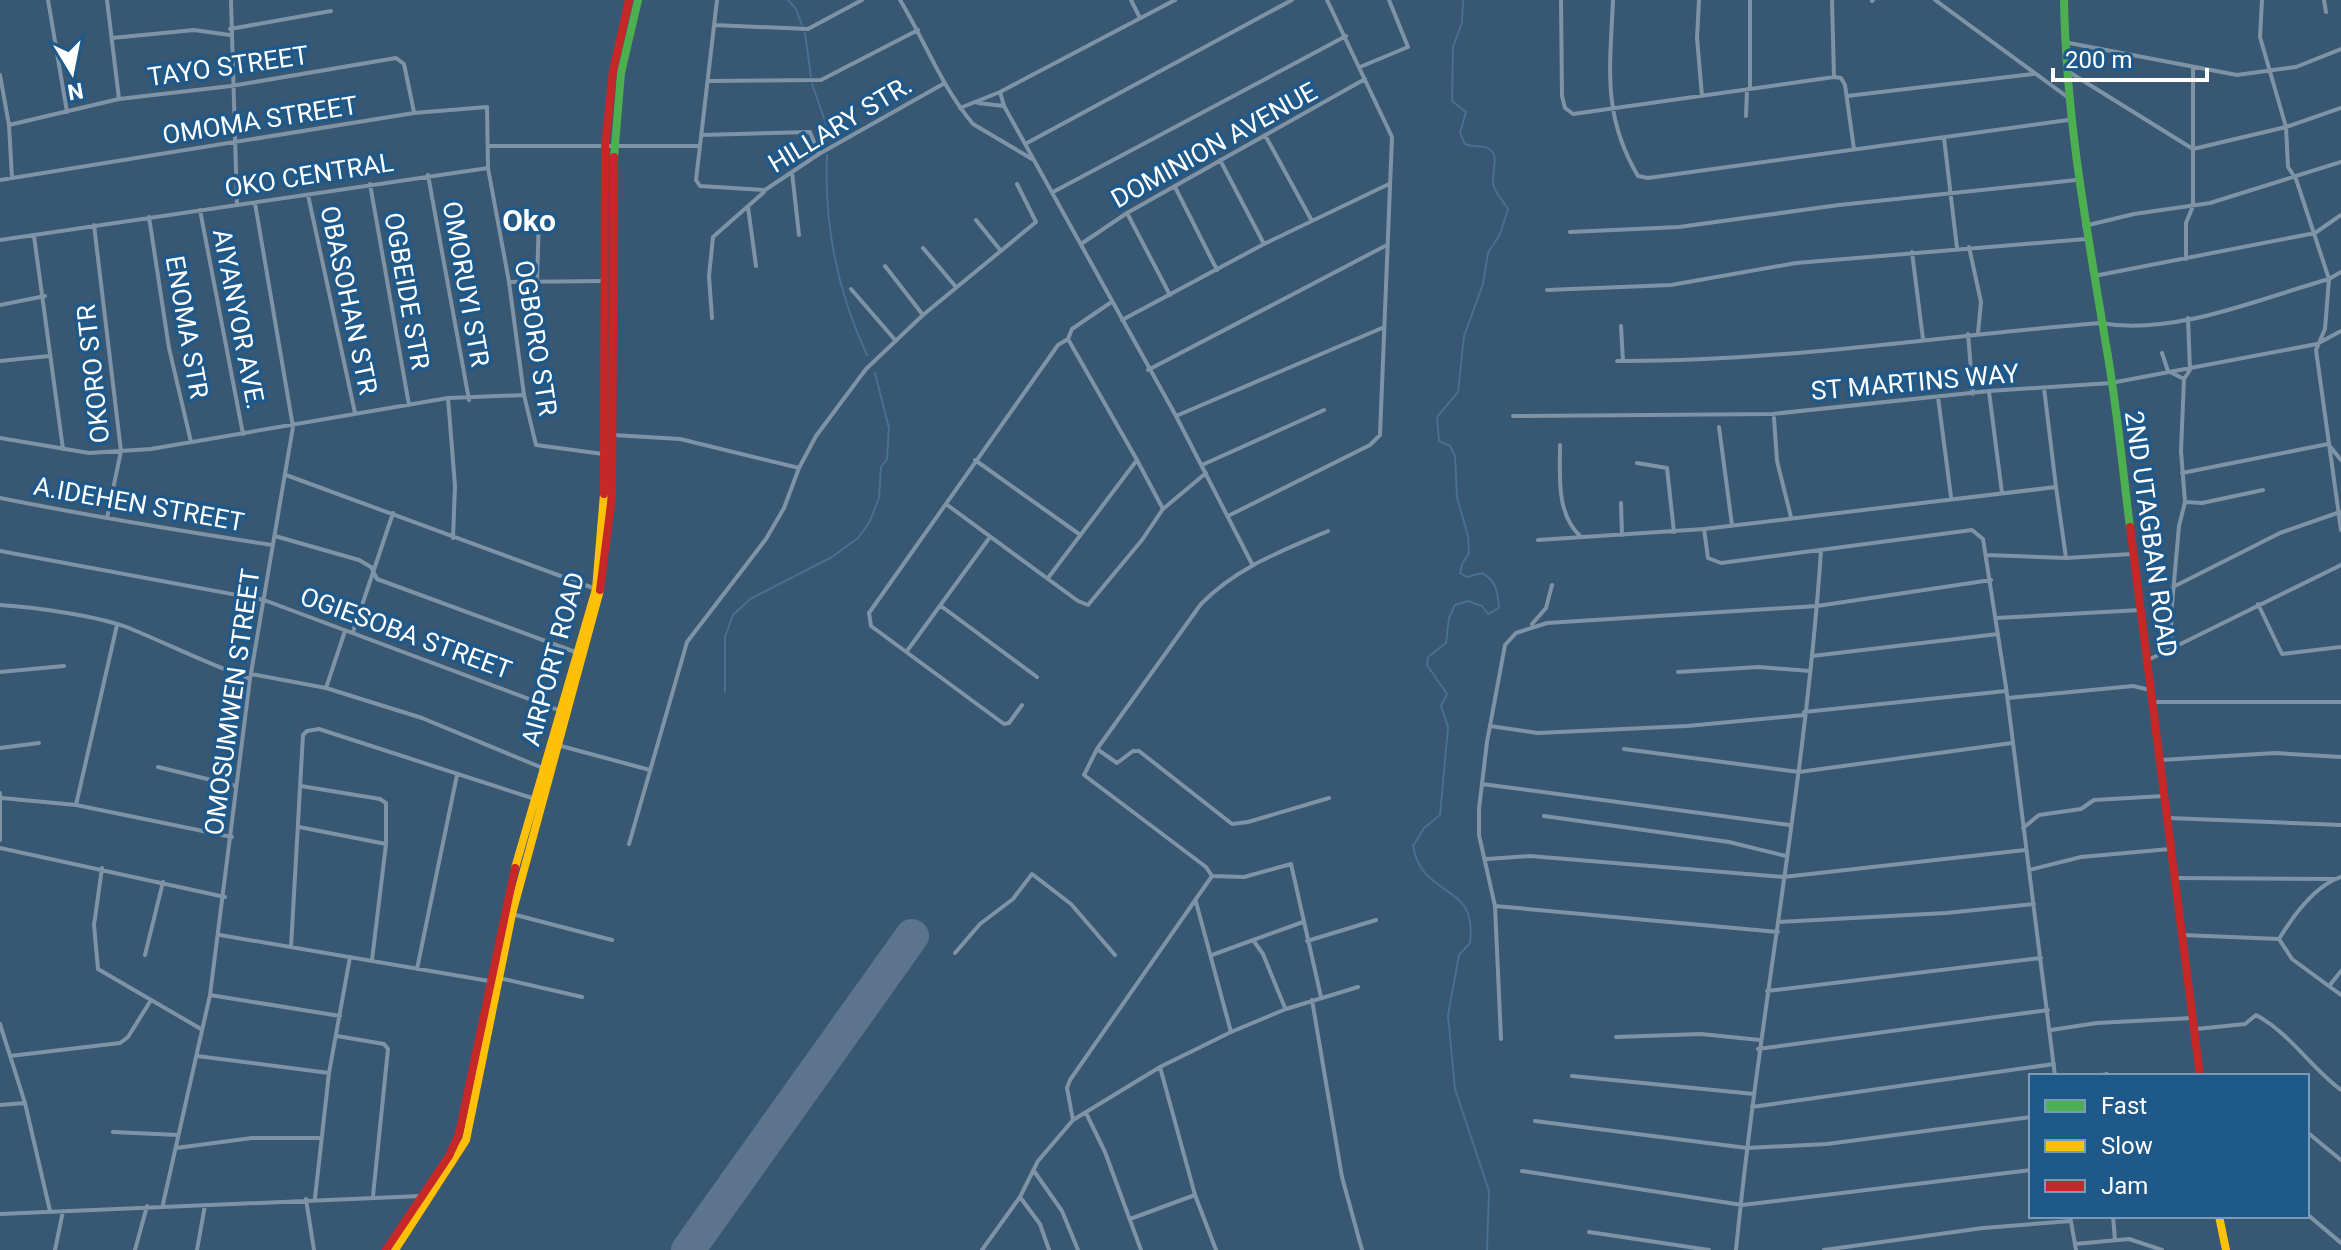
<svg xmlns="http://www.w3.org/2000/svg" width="2341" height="1250" font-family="Roboto,sans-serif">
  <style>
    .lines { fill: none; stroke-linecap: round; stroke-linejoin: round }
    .stream { stroke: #477091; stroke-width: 2 }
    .runway { stroke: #5c758c; stroke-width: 34 }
    .street { stroke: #7f93a6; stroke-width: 4 }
    .fast { stroke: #4caf50; stroke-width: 8 }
    .slow { stroke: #ffc107; stroke-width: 8 }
    .jam { stroke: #c62828; stroke-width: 8 }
    .labels { text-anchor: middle; stroke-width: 7; stroke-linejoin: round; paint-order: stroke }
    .street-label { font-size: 26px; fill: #fff; stroke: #1f598a }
    .quarter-label { font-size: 30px; font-weight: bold; fill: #fff; stroke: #1f598a }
  </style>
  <rect width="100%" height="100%" fill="#385772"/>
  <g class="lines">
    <path class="stream" d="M788,0L796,9L802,25
      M1463,0L1462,23L1453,47L1452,101L1466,112L1460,133L1465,144C1473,148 1477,145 1484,147C1504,151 1489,175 1494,187C1497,195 1504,202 1508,209L1500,234L1488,253L1483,284L1464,336L1458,392L1437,417L1439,441L1450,446L1455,456L1457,497L1468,536L1469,553L1462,564L1460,573L1467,577L1482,573C1497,581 1498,593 1499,608L1488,614L1482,606L1468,601L1455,605L1449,618L1446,643L1428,657L1427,665L1447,694L1441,706L1448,727L1440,815L1424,828L1413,846C1423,901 1478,880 1470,943L1459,955L1448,1015L1455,1089L1489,1191L1487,1250
      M805,33L811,77
      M812,84L826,124L827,140
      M827,155C824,225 837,291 867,355
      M725,692V637L733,615L750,599L832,557L858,538L869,523L879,498L881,467L887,459L889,428L875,373"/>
    <path class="runway" d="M688,1250L912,936"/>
    <path class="street" d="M48,0L67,112
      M107,0L119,99
      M231,0L237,205
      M717,0L696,180L700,186L765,190L819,154L943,84
      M900,0C925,41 941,86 973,124L1032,159
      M1131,0L1140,18
      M1561,0L1562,96L1565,108L1573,114L1834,77L1841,78L1845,85L1854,149
      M1613,0C1610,68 1602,115 1638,176L1648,178L2068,120
      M1699,0L1697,38L1702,96
      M1832,0L1834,77
      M1935,0L2066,96
      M2262,0L2260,37L2286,127L2288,167L2296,179L2329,279L2325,329L2316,350L2341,530
      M2324,0L2326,12
      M1872,1L1873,0
      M714,25L808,29L862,0
      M230,29L331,11
      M112,38L194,30L230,35
      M2064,42L2237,75L2296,67L2341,49
      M1360,67L1408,47L1389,0
      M2069,72L2193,149L2286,127L2341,108
      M0,75L9,125L12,178
      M709,81L821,80L918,30
      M1750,88V0
      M1000,92L1004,106L1176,416L1252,564
      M1847,96L2033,74
      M978,103L1004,106
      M960,108L1000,92L1175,0
      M1746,116L1747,89
      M9,125L119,99L231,86L396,58L404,64L414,112
      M701,135L810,132L819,154
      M1265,135L1312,221
      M1944,138L1957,248
      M1027,143L1292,0
      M490,146H699
      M1220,160L1264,244
      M792,172L799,235
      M428,175L469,400
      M0,180L414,113L487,107L488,168L509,282L524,395L536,445L603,454
      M370,184L409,405
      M1175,187L1217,270
      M1053,192L1346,36
      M308,195L355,413
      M748,207L756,266
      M200,210L243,434
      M1127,213L1170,295
      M149,217L169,348L191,442
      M976,220L1001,251
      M94,225L121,451L107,518
      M2084,226L2134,214L2210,203L2341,162
      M1570,232L1679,227L1839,205L2076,180
      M34,236L63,449
      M0,240L488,168
      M1081,244L1127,213L1365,79
      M1969,247L1981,302L1978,333
      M923,248L956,287
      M1912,252L1923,339
      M2186,259V223L2193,206V68
      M885,266L923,315
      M2094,276L2315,233L2341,215
      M509,282L605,281
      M537,282L539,216
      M851,289L896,341
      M1547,290L1671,285L1796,263L2086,239
      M0,305L45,296
      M712,318L709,276L713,237L764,192
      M1122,320L1264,244L1389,184
      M1621,326L1623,361
      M1968,334L1973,394
      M2162,353L2168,371L2184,379
      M0,361L49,356
      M1617,361C1779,362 1939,336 2100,323C2175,336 2258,299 2329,279L2341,272
      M1148,370L1385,246
      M2044,388L2056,487
      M1989,392L2002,493
      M1938,397L1951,497
      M448,398L455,486L453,538
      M1176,416L1382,328
      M1513,416L1772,414L1989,391L2111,383L2317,344L2341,331
      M1774,418L1777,461L1791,517
      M1719,427L1732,525
      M613,435L680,439L799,468
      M0,438L89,453L151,449L448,398L524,395
      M1560,445C1560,476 1556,513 1580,536
      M975,460L1079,534
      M1137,460L1163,509
      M1637,463L1667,468L1674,532
      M1202,465L1324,410
      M2182,473L2328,444L2341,460
      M286,475L596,589
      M0,498C90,516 181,531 272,545
      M2185,502L2202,503L2263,490
      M1621,503L1622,535
      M946,504L1078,601L1088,605L1142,540L1163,509L1206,473
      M1228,516L1370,445L1380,435L1392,137L1327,0
      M1704,529L1708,558L1721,563L1972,530L1983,539L2006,687L2055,1076
      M275,536L359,560L371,567L377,579L578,653
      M1538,540L1704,529L2056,487L2066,558
      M0,551L264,600L561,711
      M1987,555L2066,558L2132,554
      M1048,578L1137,460L1068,339
      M2175,586L2280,533L2340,512
      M2258,604L2282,654L2341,647
      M0,605C34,607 98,616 129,628C170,645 208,664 250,679
      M941,606L1037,677
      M1996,618L2140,610
      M1532,624L1546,608L1552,585
      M353,632L393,513
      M2172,650L2171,616L2179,526L2185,502L2181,451L2184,379L2190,370L2188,318
      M907,651L990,537
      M1812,656L1998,634
      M2148,660L2341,565
      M0,672L64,666
      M1678,672L1759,667L1810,671
      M251,674L326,688L422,718L545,769
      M326,688L345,631
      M2008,698L2133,686L2150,690
      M2154,702H2341
      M1022,705L1009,723L1004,724L871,626L869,613L1058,345L1068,339L1072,329L1110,303
      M1804,712L2006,691
      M1490,726L1538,733L1687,726L1804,715
      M561,746L650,770
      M0,748L39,743
      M1097,749L1117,763L1133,751H1139L1232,824L1248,822L1329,798
      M1624,749L1799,772L2012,743
      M2161,760L2275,753L2341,757
      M158,767L236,786
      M1482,784L1790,825
      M301,786L380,799L386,803V844L372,960
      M0,793V840
      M2,798L76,805L232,837
      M76,805L117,625
      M1544,816L1729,842L1786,856
      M2169,818L2341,825
      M299,827L386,844
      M2023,828L2039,815L2081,809L2094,800L2164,796
      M629,844L687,642L766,539L784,508L799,468L816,436L866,369L923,315L1036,222L1017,184
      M0,848L225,897
      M1487,859L1530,856L1783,877L2025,850
      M102,868L94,925L98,969L201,1029
      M2029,870L2081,857L2170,849
      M2176,878L2334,879
      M1196,902L1231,1032
      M1495,906L1778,932
      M512,914L612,940
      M1778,922L1946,913L2034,904
      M220,935L489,981
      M2182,935L2279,939L2292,959L2341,995
      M2279,939C2293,916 2314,886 2341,877
      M1253,940L1263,954L1285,1008
      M1307,941L1376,920
      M291,947L303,735L307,731L319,729L535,799
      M955,953L980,924L1013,899L1032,874L1071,904L1115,955
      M145,955L163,882
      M1212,955L1303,922
      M417,969L457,775
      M499,978L582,997
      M2330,985L2341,971
      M1767,991L2041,958
      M210,995L340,1016
      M1321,997L1291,864L1244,877L1212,876L1206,867L1084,775L1097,749L1201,604C1237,567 1282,551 1328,531
      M1312,1000L1342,1177L1362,1250
      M0,1024L25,1103L50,1211
      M2196,1029L2245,1024L2256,1015C2290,1033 2310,1067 2341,1090
      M2051,1030L2097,1023L2192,1018
      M337,1036L384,1044L388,1049L373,1196
      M1616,1037L1701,1034L1760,1040
      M1501,1039L1495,906L1479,835V809L1487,742L1505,645L1516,633L1547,623L1817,606L1991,580
      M1758,1049L2048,1010
      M10,1056L120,1043L128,1037L151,1000
      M197,1056L329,1073
      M1160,1067L1195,1195L1216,1250
      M1572,1076L1754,1094
      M2098,1076L2107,1074
      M0,1105L25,1103
      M1752,1107L2054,1064
      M1086,1113L1105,1152L1141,1250
      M1073,1120L1067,1088L1070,1080L1212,876
      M1535,1121L1747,1148L1827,1144L2031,1117
      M113,1132L178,1135
      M2307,1132L2341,1160
      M176,1148L252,1138H321
      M1034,1171L1062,1211L1078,1250
      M1522,1171L1742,1205L2031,1170
      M1020,1197L1040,1224L1049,1250
      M315,1198L329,1073L350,957
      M306,1199L314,1250
      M163,1204L210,995L250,679L293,427L255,203
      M0,1214L421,1196
      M2307,1214L2341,1243
      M2070,1216L2076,1250
      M2113,1216L2115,1240
      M1130,1219L1195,1195
      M1589,1232L1709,1250
      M2075,1244L2129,1239L2162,1250
      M55,1250L63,1211
      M135,1250L147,1206
      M197,1250L205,1205
      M982,1250L1020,1197L1038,1161L1073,1120L1160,1067L1231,1032L1286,1009L1358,987
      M1736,1250C1759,1016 1805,785 1821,551
      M1824,1250L1983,1228L2071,1221"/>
    <path class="fast" d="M2064,0C2066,118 2087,230 2106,345C2117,405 2122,466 2130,527
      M614,157L621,73L638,0"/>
    <path class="slow" d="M515,868L596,589L604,494
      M2219,1216L2226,1250
      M395,1250L466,1140L512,914L600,590"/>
    <path class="jam" d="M604,494L605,147L613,71L629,0
      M2130,527L2200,1076
      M600,590L612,496L614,157
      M386,1250L449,1156L459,1134L515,868"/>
  </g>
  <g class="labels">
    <g class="street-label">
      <text transform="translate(228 66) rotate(-8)" y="9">TAYO STREET</text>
      <text transform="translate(260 120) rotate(-9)" y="9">OMOMA STREET</text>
      <text transform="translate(840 124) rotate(-31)" y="9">HILLARY STR.</text>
      <text transform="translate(1214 145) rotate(-29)" y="9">DOMINION AVENUE</text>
      <text transform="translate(309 175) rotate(-9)" y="9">OKO CENTRAL</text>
      <text transform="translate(466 284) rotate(80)" y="9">OMORUYI STR</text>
      <text transform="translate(407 291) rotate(80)" y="9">OGBEIDE STR</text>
      <text transform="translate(349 300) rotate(78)" y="9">OBASOHAN STR</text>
      <text transform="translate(239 319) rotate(79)" y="9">AIYANYOR AVE.</text>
      <text transform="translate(187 327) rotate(80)" y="9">ENOMA STR</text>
      <text transform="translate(536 338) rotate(81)" y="9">OGBORO STR</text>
      <text transform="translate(93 374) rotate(-96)" y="9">OKORO STR</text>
      <text transform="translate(1915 382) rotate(-5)" y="9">ST MARTINS WAY</text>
      <text transform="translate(139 504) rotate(10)" y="9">A.IDEHEN STREET</text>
      <text transform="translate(2151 534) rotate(82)" y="9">2ND UTAGBAN ROAD</text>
      <text transform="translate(406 633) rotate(20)" y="9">OGIESOBA STREET</text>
      <text transform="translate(553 659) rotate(-75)" y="9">AIRPORT ROAD</text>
      <text transform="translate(232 702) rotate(-82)" y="9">OMOSUMWEN STREET</text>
    </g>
    <g class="quarter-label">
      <text x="529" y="231">Oko</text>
    </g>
  </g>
  <rect x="2029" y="1074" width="280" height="144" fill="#1f598a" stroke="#799bb9" stroke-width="2"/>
  <rect x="2045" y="1100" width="40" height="12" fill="#4caf50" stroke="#799bb9" stroke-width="2"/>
  <text x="2101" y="1114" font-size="24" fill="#ffffff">Fast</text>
  <rect x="2045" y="1140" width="40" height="12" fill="#ffc107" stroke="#799bb9" stroke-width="2"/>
  <text x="2101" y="1154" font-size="24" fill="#ffffff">Slow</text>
  <rect x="2045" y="1180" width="40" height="12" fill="#c62828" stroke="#799bb9" stroke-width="2"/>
  <text x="2101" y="1194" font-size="24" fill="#ffffff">Jam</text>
  <g transform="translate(72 72) rotate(170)" stroke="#1f598a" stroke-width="6" paint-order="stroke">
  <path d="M0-6L14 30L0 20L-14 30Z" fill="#ffffff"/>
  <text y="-12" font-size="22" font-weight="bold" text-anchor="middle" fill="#ffffff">N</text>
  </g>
  <path d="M2053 68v12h154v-12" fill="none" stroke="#ffffff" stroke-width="4"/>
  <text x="2065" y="68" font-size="24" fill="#ffffff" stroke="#1f598a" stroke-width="6" paint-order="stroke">200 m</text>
</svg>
